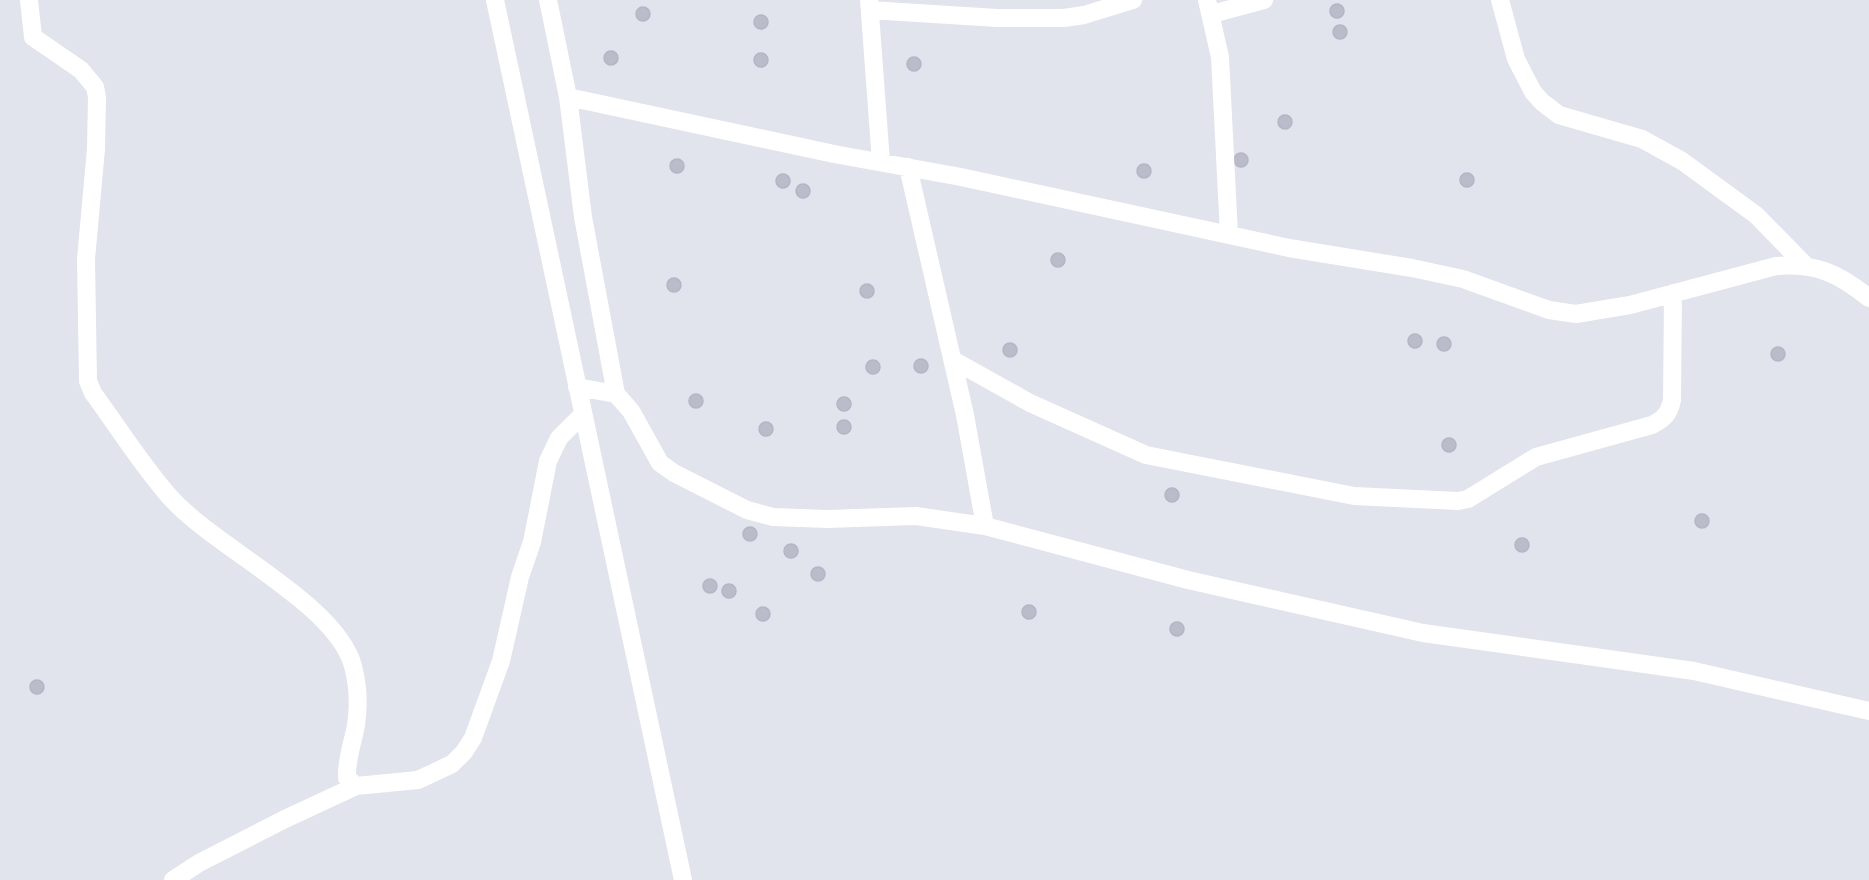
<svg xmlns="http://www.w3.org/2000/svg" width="1869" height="880" font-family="Signika,sans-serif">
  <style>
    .building { fill: #babcca; stroke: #b3b6c7; stroke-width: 1.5 }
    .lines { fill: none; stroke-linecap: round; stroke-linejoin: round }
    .minor { stroke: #fff; stroke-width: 18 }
  </style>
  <rect width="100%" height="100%" fill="#e1e3ed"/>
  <path class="building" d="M1330 11a7 7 0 1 1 14 0a7 7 0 1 1-14 0Z
    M636 14a7 7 0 1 1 14 0a7 7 0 1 1-14 0Z
    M754 22a7 7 0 1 1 14 0a7 7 0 1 1-14 0Z
    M1333 32a7 7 0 1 1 14 0a7 7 0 1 1-14 0Z
    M604 58a7 7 0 1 1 14 0a7 7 0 1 1-14 0Z
    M754 60a7 7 0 1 1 14 0a7 7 0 1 1-14 0Z
    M907 64a7 7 0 1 1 14 0a7 7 0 1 1-14 0Z
    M1278 122a7 7 0 1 1 14 0a7 7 0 1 1-14 0Z
    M1234 160a7 7 0 1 1 14 0a7 7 0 1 1-14 0Z
    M670 166a7 7 0 1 1 14 0a7 7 0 1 1-14 0Z
    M1137 171a7 7 0 1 1 14 0a7 7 0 1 1-14 0Z
    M1460 180a7 7 0 1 1 14 0a7 7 0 1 1-14 0Z
    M776 181a7 7 0 1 1 14 0a7 7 0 1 1-14 0Z
    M796 191a7 7 0 1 1 14 0a7 7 0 1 1-14 0Z
    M1051 260a7 7 0 1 1 14 0a7 7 0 1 1-14 0Z
    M667 285a7 7 0 1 1 14 0a7 7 0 1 1-14 0Z
    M860 291a7 7 0 1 1 14 0a7 7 0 1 1-14 0Z
    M1408 341a7 7 0 1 1 14 0a7 7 0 1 1-14 0Z
    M1437 344a7 7 0 1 1 14 0a7 7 0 1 1-14 0Z
    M1003 350a7 7 0 1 1 14 0a7 7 0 1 1-14 0Z
    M1771 354a7 7 0 1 1 14 0a7 7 0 1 1-14 0Z
    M914 366a7 7 0 1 1 14 0a7 7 0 1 1-14 0Z
    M866 367a7 7 0 1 1 14 0a7 7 0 1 1-14 0Z
    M689 401a7 7 0 1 1 14 0a7 7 0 1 1-14 0Z
    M837 404a7 7 0 1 1 14 0a7 7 0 1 1-14 0Z
    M837 427a7 7 0 1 1 14 0a7 7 0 1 1-14 0Z
    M759 429a7 7 0 1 1 14 0a7 7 0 1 1-14 0Z
    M1442 445a7 7 0 1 1 14 0a7 7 0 1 1-14 0Z
    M1165 495a7 7 0 1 1 14 0a7 7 0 1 1-14 0Z
    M1695 521a7 7 0 1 1 14 0a7 7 0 1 1-14 0Z
    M743 534a7 7 0 1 1 14 0a7 7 0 1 1-14 0Z
    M1515 545a7 7 0 1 1 14 0a7 7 0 1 1-14 0Z
    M784 551a7 7 0 1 1 14 0a7 7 0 1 1-14 0Z
    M811 574a7 7 0 1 1 14 0a7 7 0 1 1-14 0Z
    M703 586a7 7 0 1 1 14 0a7 7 0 1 1-14 0Z
    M722 591a7 7 0 1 1 14 0a7 7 0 1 1-14 0Z
    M1022 612a7 7 0 1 1 14 0a7 7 0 1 1-14 0Z
    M756 614a7 7 0 1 1 14 0a7 7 0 1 1-14 0Z
    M1170 629a7 7 0 1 1 14 0a7 7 0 1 1-14 0Z
    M30 687a7 7 0 1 1 14 0a7 7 0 1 1-14 0Z"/>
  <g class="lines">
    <path class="minor" d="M29,0L33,37L81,70L95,87L97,97L96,149L86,259L88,381L93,393C118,427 141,464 169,496C213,547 336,603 353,666C358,685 359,705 356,725C353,743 346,759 347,778L356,786
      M495,0L683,880
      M548,0L568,97L583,217L616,394
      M869,0L881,162
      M1207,0L1220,57L1229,235
      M1500,0L1516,59L1533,92L1542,102L1559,115L1642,139L1682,161L1756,215L1805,265
      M870,10L997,18H1064L1084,15L1133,0
      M1212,14L1264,0
      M568,97L834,154L961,177L1289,248L1412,268L1463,279L1549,310L1576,314L1630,305L1776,266C1816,263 1838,273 1869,298
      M908,167L965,415L985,526
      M953,360L1030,403L1146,455L1354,496L1458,501L1468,499L1536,457L1652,425C1664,419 1669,414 1672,400L1673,293
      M577,387L616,394L631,411L660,463L674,473L747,510L773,517L827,519L916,516L985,526L1188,580L1423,633L1694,671L1869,711
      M173,880L199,863L285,819L356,786L418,780L452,764L464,752L473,738L501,661L520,577L532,542L548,461L559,438L583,414"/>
  </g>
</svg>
